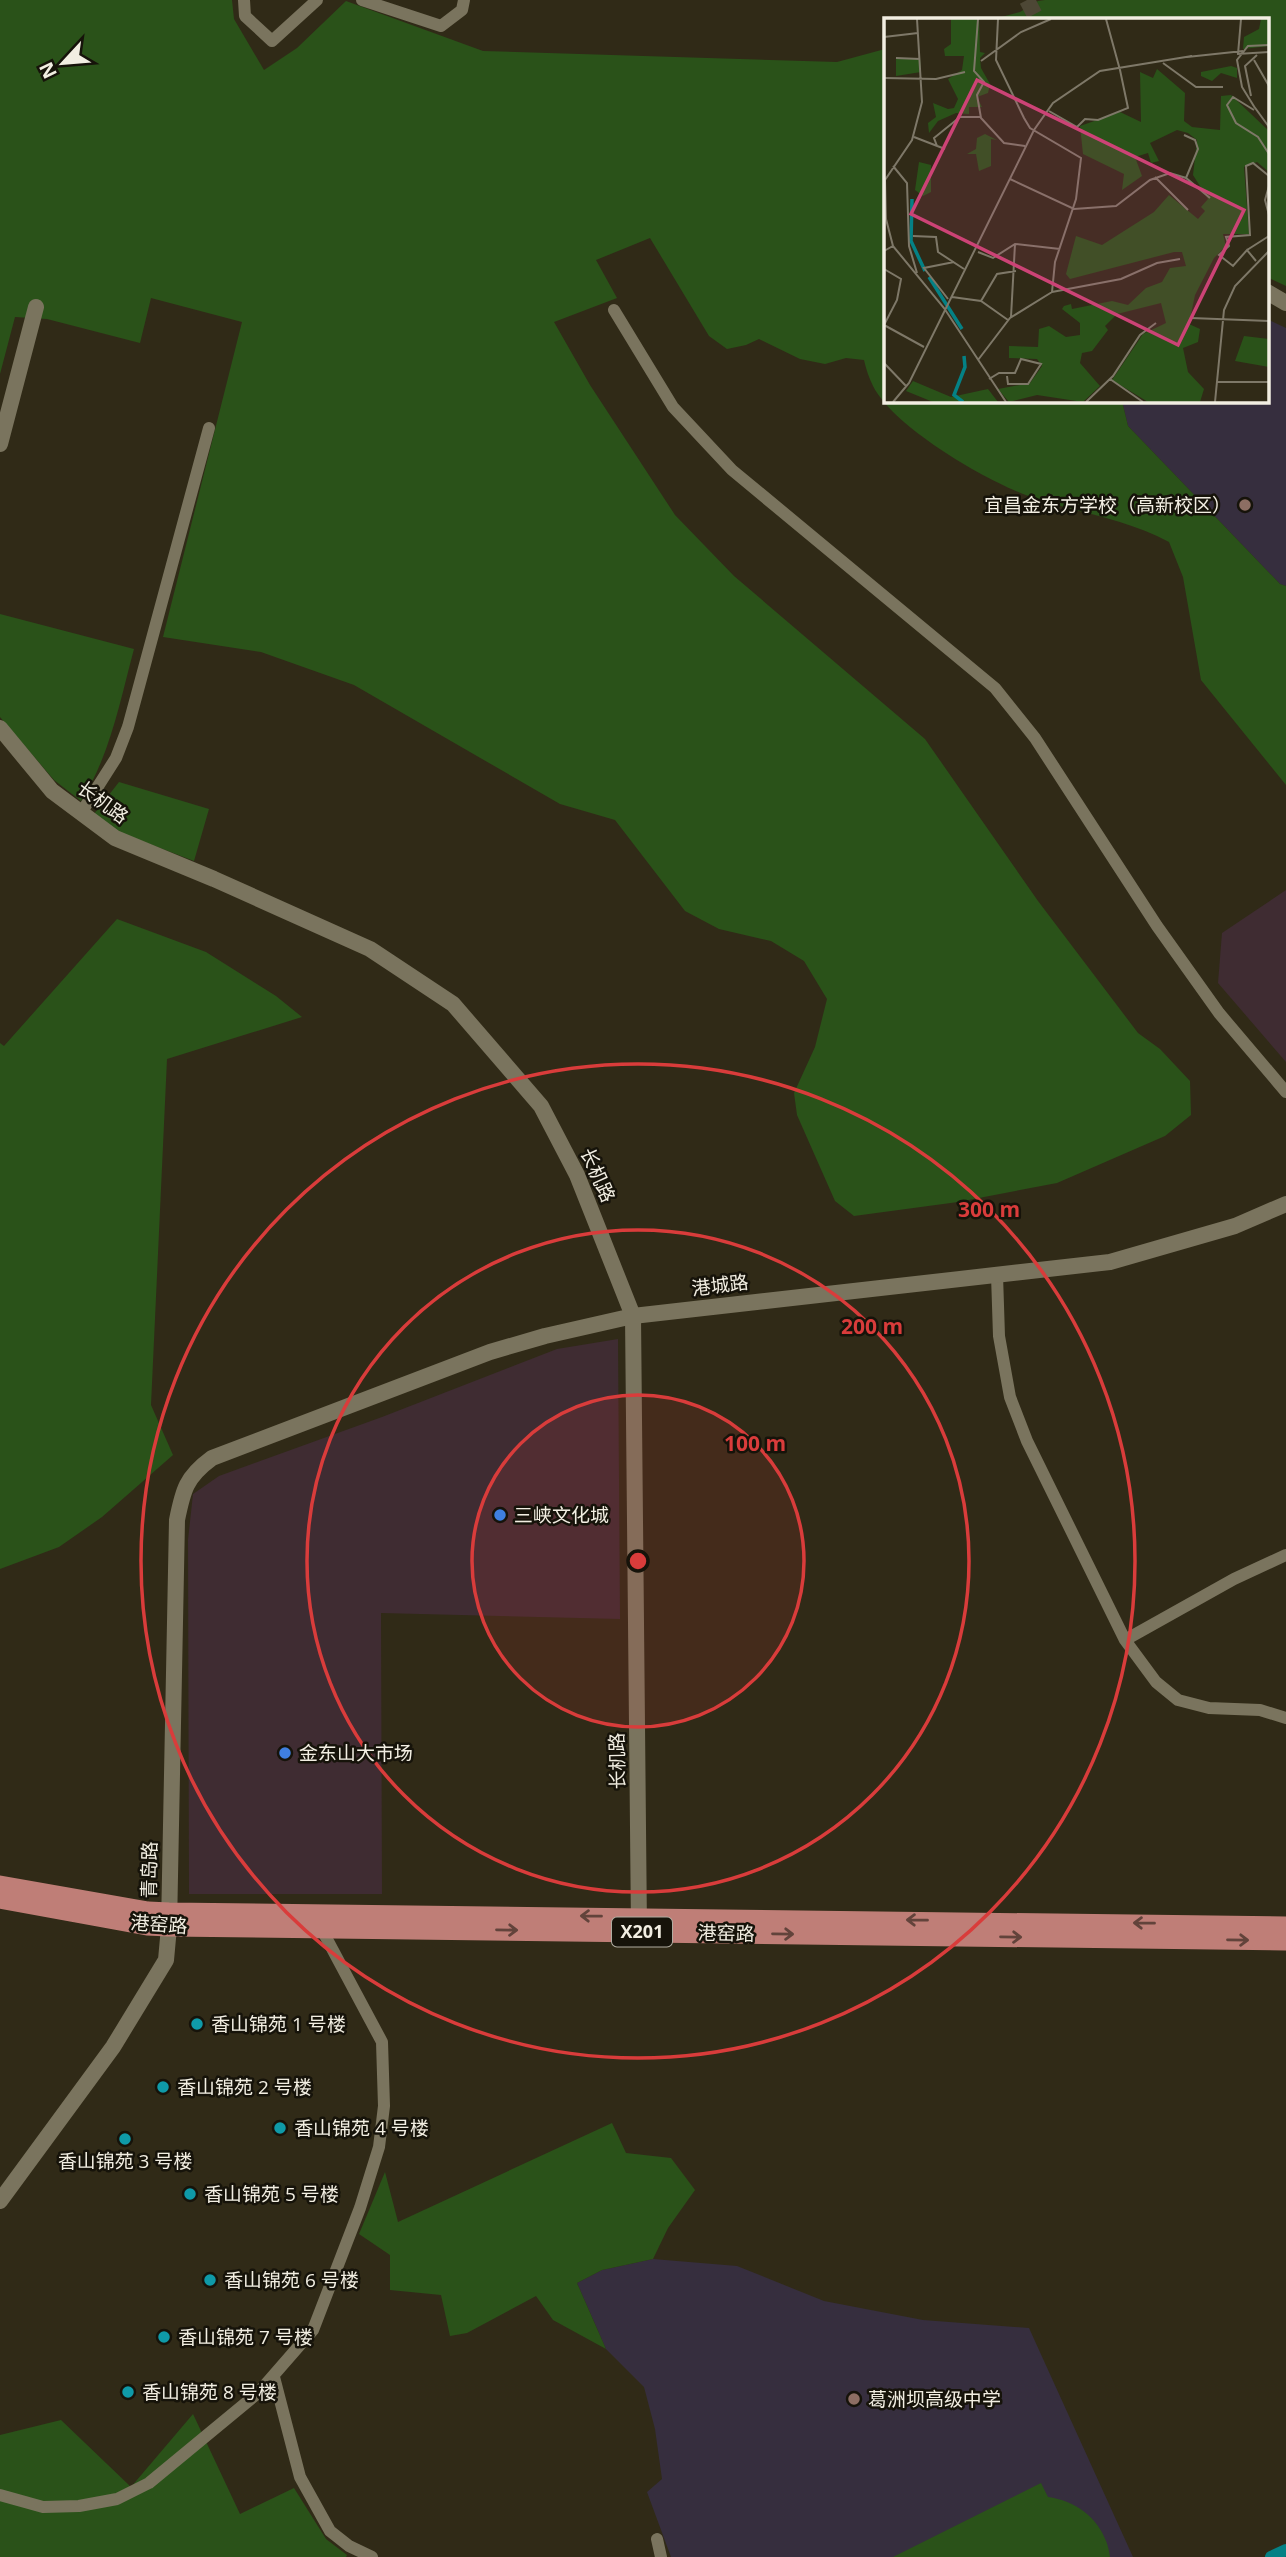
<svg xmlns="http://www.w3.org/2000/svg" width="1286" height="2557" font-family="'Open Sans','Noto Sans SC',sans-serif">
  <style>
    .commercial { fill: #3f2c32 }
    .education { fill: #362e3e }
    .green { fill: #2a5219 }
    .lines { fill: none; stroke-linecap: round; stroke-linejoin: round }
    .canal { stroke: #048185; stroke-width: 12 }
    .tertiary-tunnel { stroke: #4d4735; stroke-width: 16; stroke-dasharray: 16 8; stroke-linecap: butt }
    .minor { stroke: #7a745e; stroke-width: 12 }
    .tertiary { stroke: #7a745e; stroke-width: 16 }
    .primary { stroke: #bf7e77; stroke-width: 19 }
    .oneway { stroke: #62433b }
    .ring { fill: none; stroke: #d93c3b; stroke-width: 3.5 }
    .education-dot { fill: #8d6e63; stroke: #16130a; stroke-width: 2.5 }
    .shop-dot { fill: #3f7fe0; stroke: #16130a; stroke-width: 2.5 }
    .culture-dot { fill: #0f9aa8; stroke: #16130a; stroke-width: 2.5 }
    .labels { text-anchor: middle; stroke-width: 5; stroke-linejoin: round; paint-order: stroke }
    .shield { fill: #16130a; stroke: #b0aca1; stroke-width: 2 }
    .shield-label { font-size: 18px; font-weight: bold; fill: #f2eee2 }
    .poi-label { font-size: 19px; fill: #f2eee2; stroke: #16130a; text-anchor: start }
    .street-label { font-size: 19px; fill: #f2eee2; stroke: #16130a }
    .inset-river { fill: none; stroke: #048185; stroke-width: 3.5 }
    .inset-road { fill: none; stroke: #7e7868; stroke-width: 2 }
    .view { fill: #cc4376; fill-opacity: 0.15; stroke: #cc4376; stroke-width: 3.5 }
    .inset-edge { fill: none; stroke: #f2eee2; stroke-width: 3.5 }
    .centre { fill: #d93c3b; stroke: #16130a; stroke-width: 3.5 }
    .ring-label { font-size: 21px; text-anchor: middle; font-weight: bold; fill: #d93c3b; stroke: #16130a; stroke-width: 5; stroke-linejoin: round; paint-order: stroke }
  </style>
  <rect width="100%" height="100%" fill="#302a17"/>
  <path class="commercial" d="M1286,890V1062L1218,983L1222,933Z
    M618,1339L620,1619L381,1613L382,1894H189L188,1540L193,1494L219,1476L382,1417L557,1349Z"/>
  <path class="education" d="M1267,319L1286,328V586L1280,584L1128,426L1122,401H1267Z
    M653,2259L737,2266L824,2301L923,2320L1029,2328L1133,2557H671L647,2492L662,2479L655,2429L644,2387L606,2349L577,2283L602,2270Z"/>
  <path class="green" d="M0,0H232L234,19L264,70L297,48L346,1L483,51L837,62L885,49V401H1122L1128,426L1280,584L1286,586V785L1201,680L1183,577L1169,542C1128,520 1081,513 1037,499C992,485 894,428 873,386C869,378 866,369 864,360L846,358L825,364L800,359L759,339L746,345L727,349L709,336L650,238L596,260L617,298L554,322L590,385L675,515L734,576L925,739L1038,901L1138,1033L1160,1049L1190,1081L1191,1115L1165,1136L1057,1183L958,1202L854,1216L835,1201L797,1115L794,1093L815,1047L827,999L804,961L771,941L719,929L685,911L615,820L560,804L354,685L261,652L163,637L242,322L151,298L140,343L47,319L15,317L0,374Z
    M1045,0H1286V286L1267,277V19H994L1020,12L1038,1Z
    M0,614L134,649C120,701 110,756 81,801L54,780L0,717Z
    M119,782L209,809L194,861L121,833L94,814Z
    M117,919L206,952L276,996L302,1017L167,1059L151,1405L173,1455L102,1517L59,1547L0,1569V1043L4,1046Z
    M612,2123L626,2153L671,2158L695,2190L668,2228L653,2259L602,2270L577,2283L606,2349L553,2320L536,2296L467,2333L450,2336L441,2295L390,2290V2255L359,2234L385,2172L398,2222Z
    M193,2414L240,2514L294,2488L326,2539L347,2555L346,2557H0V2435L61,2420L131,2487Z
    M1041,2483L1048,2497C1080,2501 1106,2524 1110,2557H893Z"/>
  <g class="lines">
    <path class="canal" d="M1271,2557L1286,2550"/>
    <path class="tertiary-tunnel" d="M1027,0L1037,19"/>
    <path class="minor" d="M244,0L245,16L272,41L317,0
      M362,0L441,26L462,10L464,0
      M614,310L673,407L732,470L995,688L1035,738L1157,926L1219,1013L1286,1092
      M81,813L116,758L128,727L209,428
      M997,1275L999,1336L1010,1397L1027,1441L1125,1640L1156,1682L1178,1700L1209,1708L1260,1710L1286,1718
      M1125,1640L1234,1579L1286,1555
      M274,2377L300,2477L330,2531L349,2546L372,2557
      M0,2495L43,2507L79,2506L117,2499L149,2483L258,2393L313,2330L360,2208L379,2147L384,2106L382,2042L321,1928
      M657,2539L661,2557"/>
    <path class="tertiary" d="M1267,292L1286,303
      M0,444L36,307
      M0,728L52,791L115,838L214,879L370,949L453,1004L541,1106L577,1175L633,1316L639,1930
      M0,2201L113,2047L166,1960L169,1927L177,1520C183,1490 186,1477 212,1458L490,1352L545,1336L633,1316L1110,1262L1235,1226L1286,1204"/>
    <path class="primary" d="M0,1885L148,1911L169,1912L1286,1926
      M0,1899L147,1926L169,1927L1286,1941"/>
  </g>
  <defs><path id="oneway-shaft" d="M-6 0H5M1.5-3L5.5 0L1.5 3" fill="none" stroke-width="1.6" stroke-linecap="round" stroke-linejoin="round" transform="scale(1.75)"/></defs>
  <g class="oneway">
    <use href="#oneway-shaft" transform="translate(591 1916) rotate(-179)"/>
    <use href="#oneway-shaft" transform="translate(917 1920) rotate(-179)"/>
    <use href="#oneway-shaft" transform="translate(1144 1923) rotate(-179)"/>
    <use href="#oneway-shaft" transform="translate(507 1930) rotate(1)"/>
    <use href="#oneway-shaft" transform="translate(783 1934) rotate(1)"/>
    <use href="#oneway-shaft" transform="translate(1011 1937) rotate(1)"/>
    <use href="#oneway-shaft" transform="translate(1238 1940) rotate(1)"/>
  </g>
  <circle cx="638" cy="1561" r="166" fill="#d93c3b" fill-opacity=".12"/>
  <g class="ring">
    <circle cx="638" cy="1561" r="166"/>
    <circle cx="638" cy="1561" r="331"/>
    <circle cx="638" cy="1561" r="497"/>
  </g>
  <g class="education-dot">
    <circle cx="1245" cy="505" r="7"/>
    <circle cx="854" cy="2399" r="7"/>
  </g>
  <g class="shop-dot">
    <circle cx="500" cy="1515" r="7"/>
    <circle cx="285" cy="1753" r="7"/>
  </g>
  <g class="culture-dot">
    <circle cx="197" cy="2024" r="7"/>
    <circle cx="163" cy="2087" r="7"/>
    <circle cx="280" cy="2128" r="7"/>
    <circle cx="125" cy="2139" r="7"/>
    <circle cx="190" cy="2194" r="7"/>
    <circle cx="210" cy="2280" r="7"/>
    <circle cx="164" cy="2337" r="7"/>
    <circle cx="128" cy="2392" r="7"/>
  </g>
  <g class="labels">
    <rect class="shield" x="612" y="1917.5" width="60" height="29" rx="5"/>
    <g class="shield-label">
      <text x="642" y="1938">X201</text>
    </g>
    <g class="poi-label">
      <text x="1231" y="512" text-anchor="end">宜昌金东方学校（高新校区）</text>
      <text x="514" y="1522">三峡文化城</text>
      <text x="299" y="1760">金东山大市场</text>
      <text x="211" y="2031">香山锦苑 1 号楼</text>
      <text x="177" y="2094">香山锦苑 2 号楼</text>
      <text x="294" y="2135">香山锦苑 4 号楼</text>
      <text x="125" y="2168" text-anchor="middle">香山锦苑 3 号楼</text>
      <text x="204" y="2201">香山锦苑 5 号楼</text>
      <text x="224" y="2287">香山锦苑 6 号楼</text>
      <text x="178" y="2344">香山锦苑 7 号楼</text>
      <text x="142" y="2399">香山锦苑 8 号楼</text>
      <text x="868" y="2406">葛洲坝高级中学</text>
    </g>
    <g class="street-label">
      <text transform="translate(103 802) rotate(36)" y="7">长机路</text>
      <text transform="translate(598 1175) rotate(66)" y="7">长机路</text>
      <text transform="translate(720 1285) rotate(-7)" y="7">港城路</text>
      <text transform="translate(617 1761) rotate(-91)" y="7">长机路</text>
      <text transform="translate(149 1870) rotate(-89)" y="7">青岛路</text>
      <text transform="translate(159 1924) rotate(4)" y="7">港窑路</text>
      <text transform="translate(726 1933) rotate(1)" y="7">港窑路</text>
    </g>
  </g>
  <g transform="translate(884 18)">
    <rect width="385" height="385" fill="#302a17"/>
    <path d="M67,1H95L96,34L101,35L96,40L97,50L106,66L104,75L93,79L98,89H85V96L72,95L54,103L45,115L44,105L52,99L49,85L64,91L70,90L74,81L64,61L78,52L80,38H61L60,31L67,26ZM377,1H385V28L359,31L360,19L375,11ZM12,40H36L37,54L12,58ZM347,48L353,50V60L337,55L328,63L317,58V54ZM273,51L301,75L300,103L308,109L336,112L337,78L347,77L385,113V154L373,144L360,149L365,216H339L342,228L330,240L311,277L305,306L316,311L314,324L299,330L304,354L320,371L316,384H264L228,362L259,316L282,305L277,285L233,296L221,308L224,312L208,333L198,335L196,345L216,368L199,384L153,377L125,384L114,371L146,365L158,348L153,341L125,340V328L154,329L155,311L165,308L182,319L196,317V305L178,291L180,288L187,286L188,291L228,283L244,287L262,270L278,264L286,250L302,248L298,234H290L186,261L182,256L192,218L218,227L270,194L285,177L314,201L321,193L317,189L324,181L309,157L313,122L304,115L293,112L266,125L275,143L267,145L264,135L251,139L258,158L238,172L240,156L199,136L196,108L236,94L257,104L256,54L269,60ZM101,116L113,122L107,121V148L95,153L92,136H83L92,131L93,120ZM35,144L47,147V174L39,178L31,172ZM360,318L385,321V349L351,343ZM29,363L67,379L104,371L114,384H49L22,373Z" fill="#2a5219"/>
    <path class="inset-river" d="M28,181L27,223L41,253M45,259L78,311M79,384L70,377L81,349L80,338"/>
    <path class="inset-road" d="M94,1L90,53L100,64L93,77L97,100L120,125L141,128M222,1L236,52M0,19L34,15M353,36L385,34M354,36L357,1M303,39L359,33M12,40L36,41M370,42L385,68M97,43L137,14L167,1M279,45L312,69H339M0,60L52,61L81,54M367,78L361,48L373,37M369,87L385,109M371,90L358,69L353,42L364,28L385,27M370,92L349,79L343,87L352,105L374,119L385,136M165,93L193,109L201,101L214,102L244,90L236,52M300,117L311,122L314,131L302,160M30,119L61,131M53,128L50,120L76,99H97M9,148L23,165L25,228L33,255M271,159L304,192M126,161L190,191L232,188L266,162L286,155L302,160L326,180M385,168L381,182L385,197M29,218L52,219L54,234L80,251M9,228L2,201L1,162L28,122L38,84L33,1M363,232L385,218M0,233L9,228L60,290L122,384M94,234L109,240L131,226L176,231M372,243L363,232L349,248L335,237L345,228L342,219L366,217L362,148L369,145L385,158M0,251L17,261L13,282L0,307L40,329M168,274L237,261L273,245L296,241M68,279L97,283L124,302M64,281L40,250L70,244M97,283L113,256L132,253M127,299L131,226M307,300L385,303M94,342L126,300L168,274L171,244L192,181L197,140L146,110L140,100L112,42L114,1M0,345L22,368M105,361L115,355H131L137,341L157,346L144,366H124L123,358M226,361L259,384M332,364H385M9,384L25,365L150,112L169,85L216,53L308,38M202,384L229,358L256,317L272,305M331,384L340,292L351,268L385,233"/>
    <path class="view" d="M93,62L360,192L294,327L27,196Z"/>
    <rect width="385" height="385" class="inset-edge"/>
  </g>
  <circle cx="638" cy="1561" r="10" class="centre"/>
  <g class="ring-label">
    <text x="989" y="1217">300 m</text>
    <text x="872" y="1334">200 m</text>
    <text x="755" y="1451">100 m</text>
  </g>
  <g transform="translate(63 63) rotate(244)" stroke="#16130a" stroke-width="5" paint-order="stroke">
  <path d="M0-5L12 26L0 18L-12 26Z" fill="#f2eee2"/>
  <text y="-10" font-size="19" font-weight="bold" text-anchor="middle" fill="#f2eee2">N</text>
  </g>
</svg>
